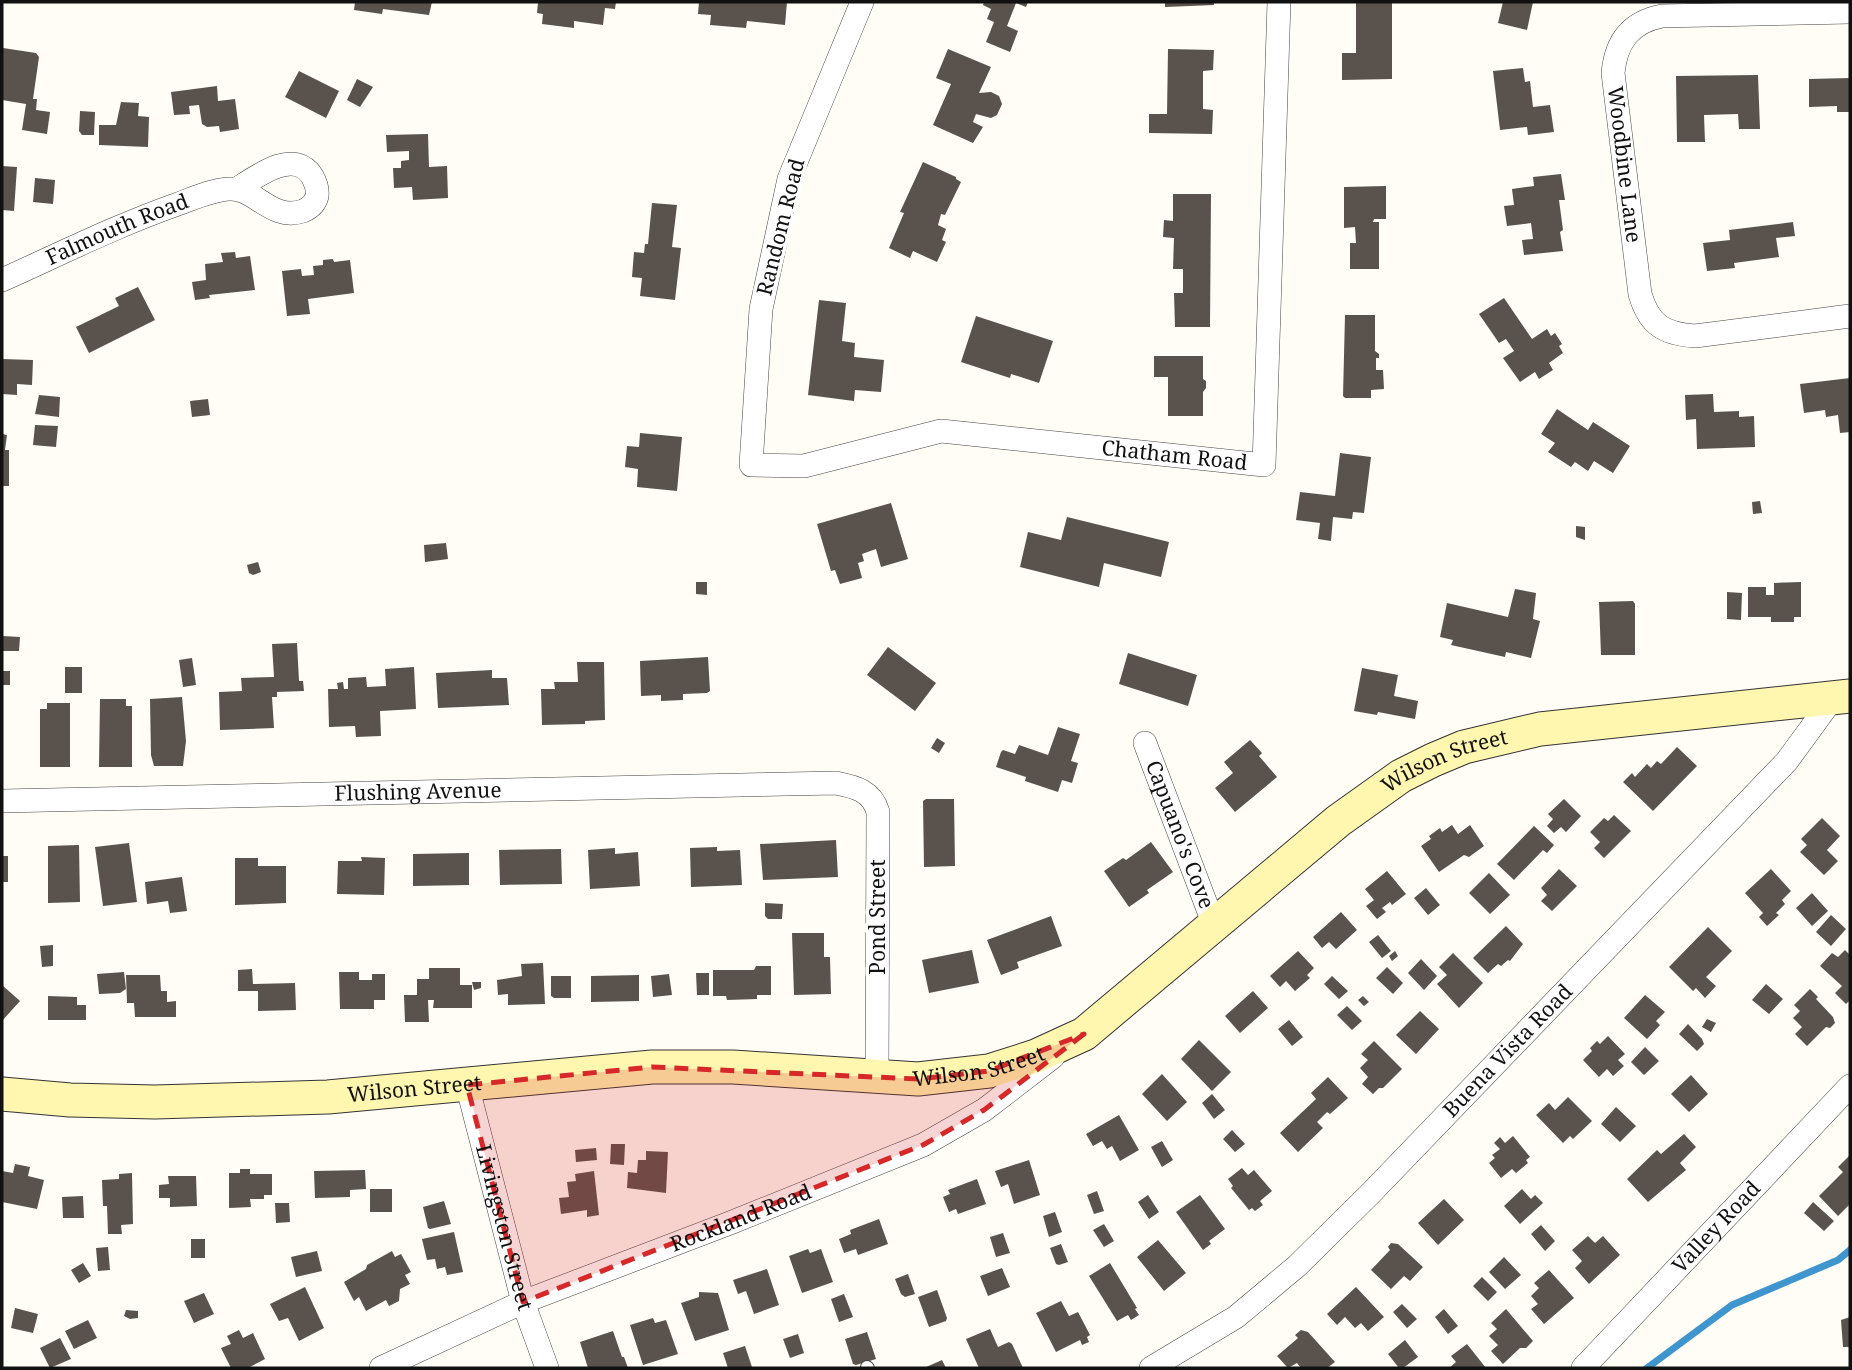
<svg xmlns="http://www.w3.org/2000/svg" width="1852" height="1370" font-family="'Noto Serif',serif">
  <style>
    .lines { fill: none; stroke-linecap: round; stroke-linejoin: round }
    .stream { stroke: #3f96cf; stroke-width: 7 }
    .building { fill: #5a524d }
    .service-casing { stroke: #444; stroke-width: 14 }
    .minor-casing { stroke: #444; stroke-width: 24 }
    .secondary-casing { stroke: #333; stroke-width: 35 }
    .service { stroke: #fff; stroke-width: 12 }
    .minor { stroke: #fff; stroke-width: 23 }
    .secondary { stroke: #fff6b0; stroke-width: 33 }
    .marked { fill: #d62828; fill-opacity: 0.2; stroke: #d62828; stroke-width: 5; stroke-dasharray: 14 9; stroke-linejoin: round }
    .labels { text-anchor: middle; stroke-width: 7; stroke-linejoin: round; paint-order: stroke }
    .street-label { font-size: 21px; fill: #111; stroke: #fff }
  </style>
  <rect width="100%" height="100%" fill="#fffdf5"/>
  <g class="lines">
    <path class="stream" d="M1647,1368L1732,1305L1838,1260L1850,1250"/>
  </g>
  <path class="building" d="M355,2H432L429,15L383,9L382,14L354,10Z
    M538,2H616L615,9L605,8L603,25L574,21V28L542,24L543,14L537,13Z
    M699,2H787L785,25L747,21L746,28L710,25L711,15L698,14Z
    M984,2H1028L1026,7L1016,3L1007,26L1018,31L1010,52L986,42L994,22L987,19L991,9L983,5Z
    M1165,2H1214V5L1165,7Z
    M1356,2H1392V79L1342,80V53H1356Z
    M1503,2H1533L1527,30L1498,23Z
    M3,48L36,53L39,57L33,99H37L36,110L50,112L47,134L22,130L26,104L2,100Z
    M948,49L991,67L979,93L991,92L999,96L1002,104L997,115L991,118L976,114L973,122L983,127L973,143L933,125L951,84L936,78Z
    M1168,49L1214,50L1213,70L1203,71V109L1213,110L1212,134L1149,133V114H1167Z
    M1523,68L1525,82L1530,81L1533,107L1550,105L1554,132L1528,135L1527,127L1500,130L1493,71Z
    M299,71L339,91L326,118L285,97Z
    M1758,75L1760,129H1739L1738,114L1704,115L1705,142H1677L1676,76Z
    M1850,78V112H1837V106L1809,107V79Z
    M357,79L373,87L360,107L347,100Z
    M217,86L218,101L235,99L239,129L220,132L219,126L207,127L202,124L199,105L189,106L190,114L174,115L171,92Z
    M121,102L139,103L138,116L149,117L148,147L99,145V125H116Z
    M80,111L95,112L94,135H82L79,131Z
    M428,134L429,167L447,166L448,198L413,200L412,187L394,188L393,168H401V161L409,160V151L387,152L386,135Z
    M923,162L956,177V179L961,182L945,215L941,214L938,225L946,229L942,240L946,242L937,262L913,251L910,258L889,248L904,213L900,212Z
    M2,166L17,167L14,211L2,210Z
    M1561,174L1565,200H1559L1563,230L1560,232L1563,251L1524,255L1522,240L1533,239L1531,223L1507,226L1504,206L1514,205L1512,189L1534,186L1533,177Z
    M35,178L55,180L53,204L33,202Z
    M1386,186V219H1374L1373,222H1379V269H1350V243H1356L1355,227L1344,228V187Z
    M1173,194H1211L1210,327H1175L1174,293H1183V269H1173L1174,238L1163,237L1164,220L1173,221Z
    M652,203L677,205L672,247L681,248L675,300L640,296L642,278L632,277L634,252L644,253L645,244H648Z
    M1793,222L1795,236L1776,238L1779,257L1734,263L1735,268L1707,271L1703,243L1730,240L1729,230Z
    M235,252L236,258L250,256L255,290L209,295L210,298L195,300L192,282L206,280L205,264L223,262L221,253Z
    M333,259L334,262L350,260L354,293L308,299L310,314L287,316L282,271L301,269L302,276L314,275L313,266L323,265V260Z
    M138,287L155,320L89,353L76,327L119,306L115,298Z
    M1504,298L1532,339L1547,329L1551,336L1555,333L1562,344L1559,346L1563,353L1549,363L1553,370L1539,379L1535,372L1520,382L1503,358L1514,351L1506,339L1499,343L1479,314Z
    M819,300L846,303L842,341L855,343L854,357L884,360L881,392L855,390L854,401L808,395Z
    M1345,315H1375V351L1379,354V358H1376V370H1383L1384,389L1371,390V398H1345L1343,396Z
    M976,316L1053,341L1039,383L1011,374L1010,378L961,362Z
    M1154,356H1203V379L1206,381V388L1203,392V416H1168V377H1154Z
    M2,359L33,360L32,385L17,384V395L2,394Z
    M1850,378V432L1840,433L1838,415L1826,417L1825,410L1804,413L1800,384Z
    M1713,394L1714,412L1739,411V417L1754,416L1755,447L1697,449L1696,419L1686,420L1685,395Z
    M39,395L60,397L59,417L35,414Z
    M208,399L210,415L192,417L190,401Z
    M1557,409L1588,430L1593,422L1630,446L1613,473L1594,461L1588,471L1575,462L1571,467L1548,452L1555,443L1541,434Z
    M35,425L58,426L56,447L33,445Z
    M640,433L682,437L677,491L637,487L638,469L625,467L627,446L639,447Z
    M2,434L7,435L5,450H9V486H2Z
    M1340,453L1371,457L1364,513L1353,512L1352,519L1333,517L1331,541L1318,539L1320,523L1296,520L1300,492L1335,496Z
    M1760,501L1762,513L1753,514L1752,502Z
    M891,503L908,559L881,567L876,549L862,554L864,561L858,563L862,578L840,584L835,570L831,571L817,524Z
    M1067,517L1169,542L1161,577L1104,563L1099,587L1020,567L1028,532L1061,540Z
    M1576,526L1585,527V540L1576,537Z
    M446,543L448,559L425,562L424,545Z
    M258,562L261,572L253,575L249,573L247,565Z
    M696,582H707V595L696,594Z
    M1801,582V617H1794V622H1771V617H1748V587H1766V595H1774V583Z
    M1515,589L1536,593L1533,619L1540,621L1531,658L1506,652L1505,657L1451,645L1453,640L1440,637L1447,603L1508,617Z
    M1727,592L1742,593L1741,620L1727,619Z
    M1633,601L1635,604V655H1601L1599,602Z
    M3,636L20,637L19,651H2Z
    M297,643L299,681H303L304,691L277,692V697H272L274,728L220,730L219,692L242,691L241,678L274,677L272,644Z
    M888,647L936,683L915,711L867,675Z
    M1128,653L1197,675L1188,706L1119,684Z
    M708,657L710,691L707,693L683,694V700L661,701V695L641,696L640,661Z
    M192,658L196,685L183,687L179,660Z
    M577,662H604L605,720L585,721V724L542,725L541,689H555L554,682H578Z
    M65,667H82V693H65Z
    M414,667L416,709L380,711L381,736L356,737L355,726L329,727L328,689H338L337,683L343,682L344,689H348V678L366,677L367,687L386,686L385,669Z
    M1362,668L1398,675L1394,696L1418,701L1415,719L1378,712L1377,715L1354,711Z
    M492,670V678H507L509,705L438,708L436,673Z
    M2,671H10V685H2Z
    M182,697L186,741L183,766H154L151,755L150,699Z
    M100,699H126V706H132V767H99Z
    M47,703H70V767H40V709H47Z
    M1058,727L1080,734L1071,761L1078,763L1072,783L1062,780L1058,792L1025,781L1026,777L996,767L1001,752L1003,750L1015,754L1019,745L1048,755Z
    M937,738L945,743L939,753L931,748Z
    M1250,740L1262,753L1259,756L1277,777L1235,812L1215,788L1233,773L1224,762Z
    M1677,747L1697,766L1653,811L1623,782L1632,773L1635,777L1647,764L1651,768L1657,761L1661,764Z
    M926,799H954L955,866L924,867L923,801Z
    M1564,799L1581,816L1566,832L1561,827L1554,833L1547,826L1553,819L1548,814Z
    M1614,815L1631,831L1604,858L1594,848L1600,842L1590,832L1604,818L1608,821Z
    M1822,818L1840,836L1827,850L1838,861L1824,875L1800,852L1807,845L1801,839Z
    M1452,825L1458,834L1470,825L1484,846L1469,857L1464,855L1439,872L1421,846L1431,839L1429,836L1440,828L1442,832Z
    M1534,826L1554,845L1547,853L1543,850L1514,880L1497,864Z
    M836,840L838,877L763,880L760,844Z
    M1151,842L1173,872L1147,890L1149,893L1129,907L1104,871L1123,858L1126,860Z
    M129,843L137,902L103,906L95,847Z
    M79,845L80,902L48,903V846Z
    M717,847V851L740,850L742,885L691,887L690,848Z
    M615,848V854L638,852L640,886L590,889L588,850Z
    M561,849L562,884L500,885L499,850Z
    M469,853V885L413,886V854Z
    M2,856H8V882H2Z
    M361,857L385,858L384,895L337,894L338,861H362Z
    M235,858H258V866H286V903L235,905Z
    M1559,869L1577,886L1552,911L1541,901L1547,895L1541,888Z
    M1771,869L1791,891L1782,900L1785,904L1776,913L1779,915L1767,926L1759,917L1763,913L1745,893Z
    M1387,871L1406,894L1392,905L1390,902L1382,908L1386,912L1377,919L1366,906L1374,900L1365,889Z
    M1489,873L1510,895L1490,914L1469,893Z
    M182,877L187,911L170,913L168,901L147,904L145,882Z
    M1426,888L1440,905L1428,915L1414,898Z
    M1812,893L1828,911L1812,926L1796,908Z
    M765,903L783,904L782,919H768L765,916Z
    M1341,912L1357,930L1336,949L1329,942L1322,948L1313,937Z
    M1831,915L1846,929L1831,946L1816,932Z
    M1051,916L1062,946L1017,962L1019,968L1001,975L987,940Z
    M1506,926L1523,944L1510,961L1508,960L1501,966L1498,964L1488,973L1473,958Z
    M1708,927L1732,951L1706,977L1716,986L1705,998L1696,988L1693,991L1669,967Z
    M792,933H824V957H830L831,994L794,995Z
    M1378,935L1391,951L1382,958L1369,942Z
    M53,945V966L42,967L40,946Z
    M972,950L979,983L929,993L922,960Z
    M1845,950L1850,955V1000L1846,1004L1835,993L1842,986L1820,966L1832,953L1838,957Z
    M1298,951L1314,968L1307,975L1310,978L1295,991L1286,981L1280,987L1270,976Z
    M1395,951L1398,956L1392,961L1389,956Z
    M1453,953L1483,983L1459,1008L1437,984L1447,975L1439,967Z
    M1421,959L1437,976L1424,990L1408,973Z
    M543,963L545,1004L508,1005V994L498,995L497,980L522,976L521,964Z
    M756,966H771V995H757V999L727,1000L726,996H713V970H754Z
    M1387,967L1403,983L1393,994L1376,978Z
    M429,968H460V985H472V1008H433L434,1000H428L429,1022H405L404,995H417V979H429Z
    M252,969L253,984L295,983L296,1010L258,1011V991H238V970Z
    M124,972L126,989L120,993L99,994L97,974Z
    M339,972H359V980H372V974H385V1000H374V1009H340Z
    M696,973H709V995H697Z
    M669,974L672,995L653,997L651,976Z
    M126,975H160L161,991H167V1002L176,1001V1017H135L134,1003H127Z
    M639,975V1001L591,1002V976Z
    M551,976H571V998H554L551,996Z
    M1332,976L1348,991L1339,999L1324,984Z
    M472,982H481V988L474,990Z
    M1766,984L1783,999L1769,1014L1752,1000Z
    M2,985L20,1001L2,1021Z
    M1810,989L1818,997L1816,999L1833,1017L1835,1023L1830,1028L1826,1027L1807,1046L1795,1034L1802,1027L1793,1018L1800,1011L1794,1005Z
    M1253,991L1268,1008L1240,1033L1225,1016Z
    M1645,995L1665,1012L1656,1021L1660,1025L1647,1039L1624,1018Z
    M48,996L77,997V1005H86V1020H48Z
    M1363,996L1369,1002L1364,1006L1358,1000Z
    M1347,1006L1362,1021L1352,1030L1337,1015Z
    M1420,1011L1439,1029L1416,1054L1396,1035Z
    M1707,1019L1716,1023L1711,1032L1702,1027Z
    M1289,1020L1303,1037L1292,1046L1278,1029Z
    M1688,1024L1702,1039L1704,1044L1697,1051L1679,1034Z
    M1608,1036L1625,1054L1618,1060L1624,1066L1613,1076L1607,1069L1599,1077L1583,1060L1592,1051L1590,1048L1597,1041L1600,1044Z
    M1199,1040L1231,1072L1212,1091L1181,1059Z
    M1374,1041L1402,1069L1383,1088H1379L1373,1094L1362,1084L1368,1077L1360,1068L1368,1060L1361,1054Z
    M1645,1047L1659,1061L1644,1075L1631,1062Z
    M1162,1074L1187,1102L1167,1121L1142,1094Z
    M1691,1075L1708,1094L1689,1112L1671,1094Z
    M1328,1077L1348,1098L1330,1114L1327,1112L1317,1122L1323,1128L1298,1152L1280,1133L1316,1099L1311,1093Z
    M1212,1094L1225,1110L1214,1119L1202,1103Z
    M1568,1097L1592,1121L1573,1139L1570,1136L1563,1143L1536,1115L1549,1103L1555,1110Z
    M1616,1107L1636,1126L1620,1142L1601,1124Z
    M1119,1115L1139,1150L1120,1161L1112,1146L1107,1149L1102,1141L1093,1146L1086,1134Z
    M1232,1130L1245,1144L1235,1152L1223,1139Z
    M1684,1134L1696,1147L1680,1163L1686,1170L1648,1202L1627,1179L1657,1150L1661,1154Z
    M1513,1136L1530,1157L1526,1160L1528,1163L1516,1173L1512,1169L1501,1178L1489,1163L1495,1158L1492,1155L1500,1149L1494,1143L1500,1137L1505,1143Z
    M1162,1141L1173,1160L1162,1167L1151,1147Z
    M611,1144H625L624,1165L610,1164Z
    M596,1148L597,1160L576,1162L575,1150Z
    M646,1151L668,1152L666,1193L627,1188L628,1172L637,1173L638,1160H646Z
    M1850,1155V1204L1838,1216L1819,1196L1843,1172L1838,1167Z
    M1029,1160L1040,1195L1014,1204L1008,1184L1001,1187L995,1171Z
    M15,1164L30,1167L28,1176L44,1180L37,1209L2,1202V1171L13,1173Z
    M1242,1168L1248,1175L1254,1170L1272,1191L1260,1201L1263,1205L1255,1211L1252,1208L1249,1210L1231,1188L1233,1186L1228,1179Z
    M240,1169H250V1174H272V1195H264V1199H250L251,1207L229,1208V1173H240Z
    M365,1170L366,1189L350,1190V1197L315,1198L314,1171Z
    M594,1171L599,1215L587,1217V1210L561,1214L559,1198L569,1197L567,1182L576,1181L575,1174Z
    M132,1173L133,1224L121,1225L122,1234H108L107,1206H103L102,1180L119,1179V1174Z
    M168,1176H196L197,1206L170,1207V1198H159V1185L169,1184Z
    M977,1179L986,1204L958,1214L956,1209L949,1212L943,1197L950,1194L948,1190Z
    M370,1189H392V1212H370Z
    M1522,1189L1531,1199L1535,1195L1543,1203L1520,1224L1504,1206Z
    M1097,1191L1104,1211L1094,1214L1087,1195Z
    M1148,1195L1159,1212L1149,1219L1138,1202Z
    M1200,1195L1225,1229L1209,1241L1211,1244L1203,1250L1176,1212Z
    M83,1196L84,1218H63L62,1197Z
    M1444,1199L1464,1220L1438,1245L1418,1223Z
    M444,1201L451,1224L430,1229L428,1228L423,1207Z
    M1813,1202L1834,1221L1824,1231L1804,1213Z
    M275,1203H289L290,1222L276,1223Z
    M1055,1212L1062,1232L1049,1237L1043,1216Z
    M879,1219L888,1244L858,1255L856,1249L844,1253L839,1239L851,1234L850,1230Z
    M1104,1224L1114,1241L1104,1247L1093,1230Z
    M1541,1225L1555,1241L1545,1251L1531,1234Z
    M454,1232L463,1272L447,1275L445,1267L437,1269L435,1259L427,1260L422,1239Z
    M1003,1233L1010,1253L996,1257L990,1237Z
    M1588,1236L1595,1243L1603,1236L1620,1255L1589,1284L1575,1268L1582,1261L1572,1250Z
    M191,1239H205V1258H191Z
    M1158,1240L1186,1273L1164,1291L1137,1257Z
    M1391,1243L1398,1244L1423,1267L1410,1281L1404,1276L1391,1289L1371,1270L1390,1250L1388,1247Z
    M1061,1244L1068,1262L1059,1265L1056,1264L1050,1248Z
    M108,1247L110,1270L98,1271L96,1248Z
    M808,1249L810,1253L821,1249L833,1282L802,1293L789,1256Z
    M317,1251L322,1271L296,1277L291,1257Z
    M392,1251L395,1257L401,1254L411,1272L405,1275L410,1284L400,1289L399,1301L389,1306L386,1300L366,1311L359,1297L354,1301L344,1282L366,1269L367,1265Z
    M1504,1257L1521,1275L1505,1289L1489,1272Z
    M83,1263L91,1276L79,1283L71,1270Z
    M1110,1263L1137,1308L1135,1309L1139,1315L1131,1320L1128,1315L1117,1321L1089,1276Z
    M1002,1268L1010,1287L988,1296L980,1276Z
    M767,1269L779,1305L754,1314L746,1291L738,1294L733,1280Z
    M1549,1270L1574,1298L1544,1324L1531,1309L1538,1304L1531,1296L1539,1288L1534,1283Z
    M908,1274L915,1294L905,1297L901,1294L895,1279Z
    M1482,1277L1497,1292L1488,1301L1473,1286Z
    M305,1287L324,1328L299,1341L288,1318L279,1321L270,1304Z
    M1356,1287L1384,1317L1368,1331L1361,1323L1355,1328L1345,1317L1337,1325L1327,1314Z
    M937,1290L947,1318L946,1321L929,1327L918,1297Z
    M699,1292L718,1293L729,1330L695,1341L681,1303L699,1297Z
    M204,1293L214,1314L194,1323L184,1301Z
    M844,1294L853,1317L839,1322L831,1299Z
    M1061,1301L1069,1316L1078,1312L1090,1335L1087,1337L1089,1342L1082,1345L1080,1340L1056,1352L1036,1313Z
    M1402,1304L1417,1319L1407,1328L1393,1312Z
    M15,1308L38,1314L33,1333L11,1328Z
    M1444,1309L1458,1326L1448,1334L1435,1317Z
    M1506,1309L1533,1341L1526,1348H1520L1503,1364L1491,1351L1498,1345L1489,1336L1497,1329L1491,1323Z
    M126,1310L138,1311V1318L130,1319L124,1316Z
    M1850,1317V1347H1843L1841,1320Z
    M653,1318L655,1323L666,1320L678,1354L643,1365L630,1325Z
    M88,1320L97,1338L74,1349L65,1331Z
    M990,1329L998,1347L1009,1342L1012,1344L1023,1368H979L966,1339Z
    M239,1330L243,1338L253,1333L265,1359L248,1368H231L221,1348L231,1344L227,1336Z
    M1301,1330L1308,1332L1335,1362L1327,1368H1301L1297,1363L1288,1368L1277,1356L1298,1338L1295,1335Z
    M613,1331L622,1357H624L628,1368H588L580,1342Z
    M867,1332L876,1359L856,1365L853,1364L845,1339Z
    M798,1334L804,1353L790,1358L783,1339Z
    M60,1338L71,1359L50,1368L40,1348Z
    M1405,1340L1418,1357L1403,1368H1399L1388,1354Z
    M1467,1344L1486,1368H1449L1456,1362L1451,1356Z
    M745,1346L752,1367L728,1368L723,1353Z
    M942,1360L946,1368H924Z"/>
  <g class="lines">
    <g class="service-casing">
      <path id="service" d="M867,1367L868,1368"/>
    </g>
    <g class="minor-casing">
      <g id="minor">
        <path id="s1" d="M862,2L789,179L761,309L751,465L804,466L941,431L1264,465L1279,2"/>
        <path id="s2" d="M1850,12L1662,16C1631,22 1616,41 1613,73L1640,294C1649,325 1664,334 1695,336L1850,316"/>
        <path id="s3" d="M2,280C60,254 118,225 178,204C194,198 212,190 229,189C255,187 271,222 303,211C310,208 315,204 317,196C318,189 316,183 312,176C294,148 257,176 237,189"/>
        <path id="s4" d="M1145,743L1214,925"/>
        <path id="s5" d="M2,801L836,783C856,787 872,791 878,812L877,1077"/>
        <path id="s6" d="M467,1085L523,1302L547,1368"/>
        <path id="s7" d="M381,1368L523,1302L730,1223L923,1145L984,1110L1053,1057"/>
        <path id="s8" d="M1151,1368L1236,1317L1297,1266L1370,1194L1787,761L1833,698"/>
        <path id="s9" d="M1583,1368L1850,1086"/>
      </g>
    </g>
    <g class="secondary-casing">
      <g id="secondary">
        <path id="s10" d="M2,1094L70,1100L155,1102L328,1097L652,1067H733L918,1079L989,1071L1036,1056L1084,1034L1338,821L1401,776L1433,760L1464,747L1540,729L1850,696"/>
      </g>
    </g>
    <use href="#service" class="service"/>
    <use href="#minor" class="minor"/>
    <use href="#secondary" class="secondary"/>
  </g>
  <path class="marked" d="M1084,1034L984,1110L923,1145L523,1302L467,1085L652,1067L918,1079L989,1071Z"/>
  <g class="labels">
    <g class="street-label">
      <text dy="7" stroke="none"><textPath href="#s2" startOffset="362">Woodbine Lane</textPath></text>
      <text transform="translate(781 227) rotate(-76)" y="7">Random Road</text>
      <text dy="7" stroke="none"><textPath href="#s3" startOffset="126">Falmouth Road</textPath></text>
      <text dy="7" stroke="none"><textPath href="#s1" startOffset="910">Chatham Road</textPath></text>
      <text dy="7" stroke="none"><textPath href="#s10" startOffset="1547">Wilson Street</textPath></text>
      <text dy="7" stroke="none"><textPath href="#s5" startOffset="416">Flushing Avenue</textPath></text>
      <text dy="7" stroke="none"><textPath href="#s4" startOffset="98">Capuano's Cove</textPath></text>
      <text transform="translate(878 917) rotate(-90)" y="7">Pond Street</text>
      <text dy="7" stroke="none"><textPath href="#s8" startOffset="480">Buena Vista Road</textPath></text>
      <text dy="7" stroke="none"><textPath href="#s10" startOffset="980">Wilson Street</textPath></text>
      <text dy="7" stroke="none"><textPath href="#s10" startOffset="413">Wilson Street</textPath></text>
      <text dy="7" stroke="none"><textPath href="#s7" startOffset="390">Rockland Road</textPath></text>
      <text dy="7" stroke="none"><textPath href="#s6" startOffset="147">Livingston Street</textPath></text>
      <text dy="7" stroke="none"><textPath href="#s9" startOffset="194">Valley Road</textPath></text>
    </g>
  </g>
  <rect width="1852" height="1370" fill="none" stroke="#111111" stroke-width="7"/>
</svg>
